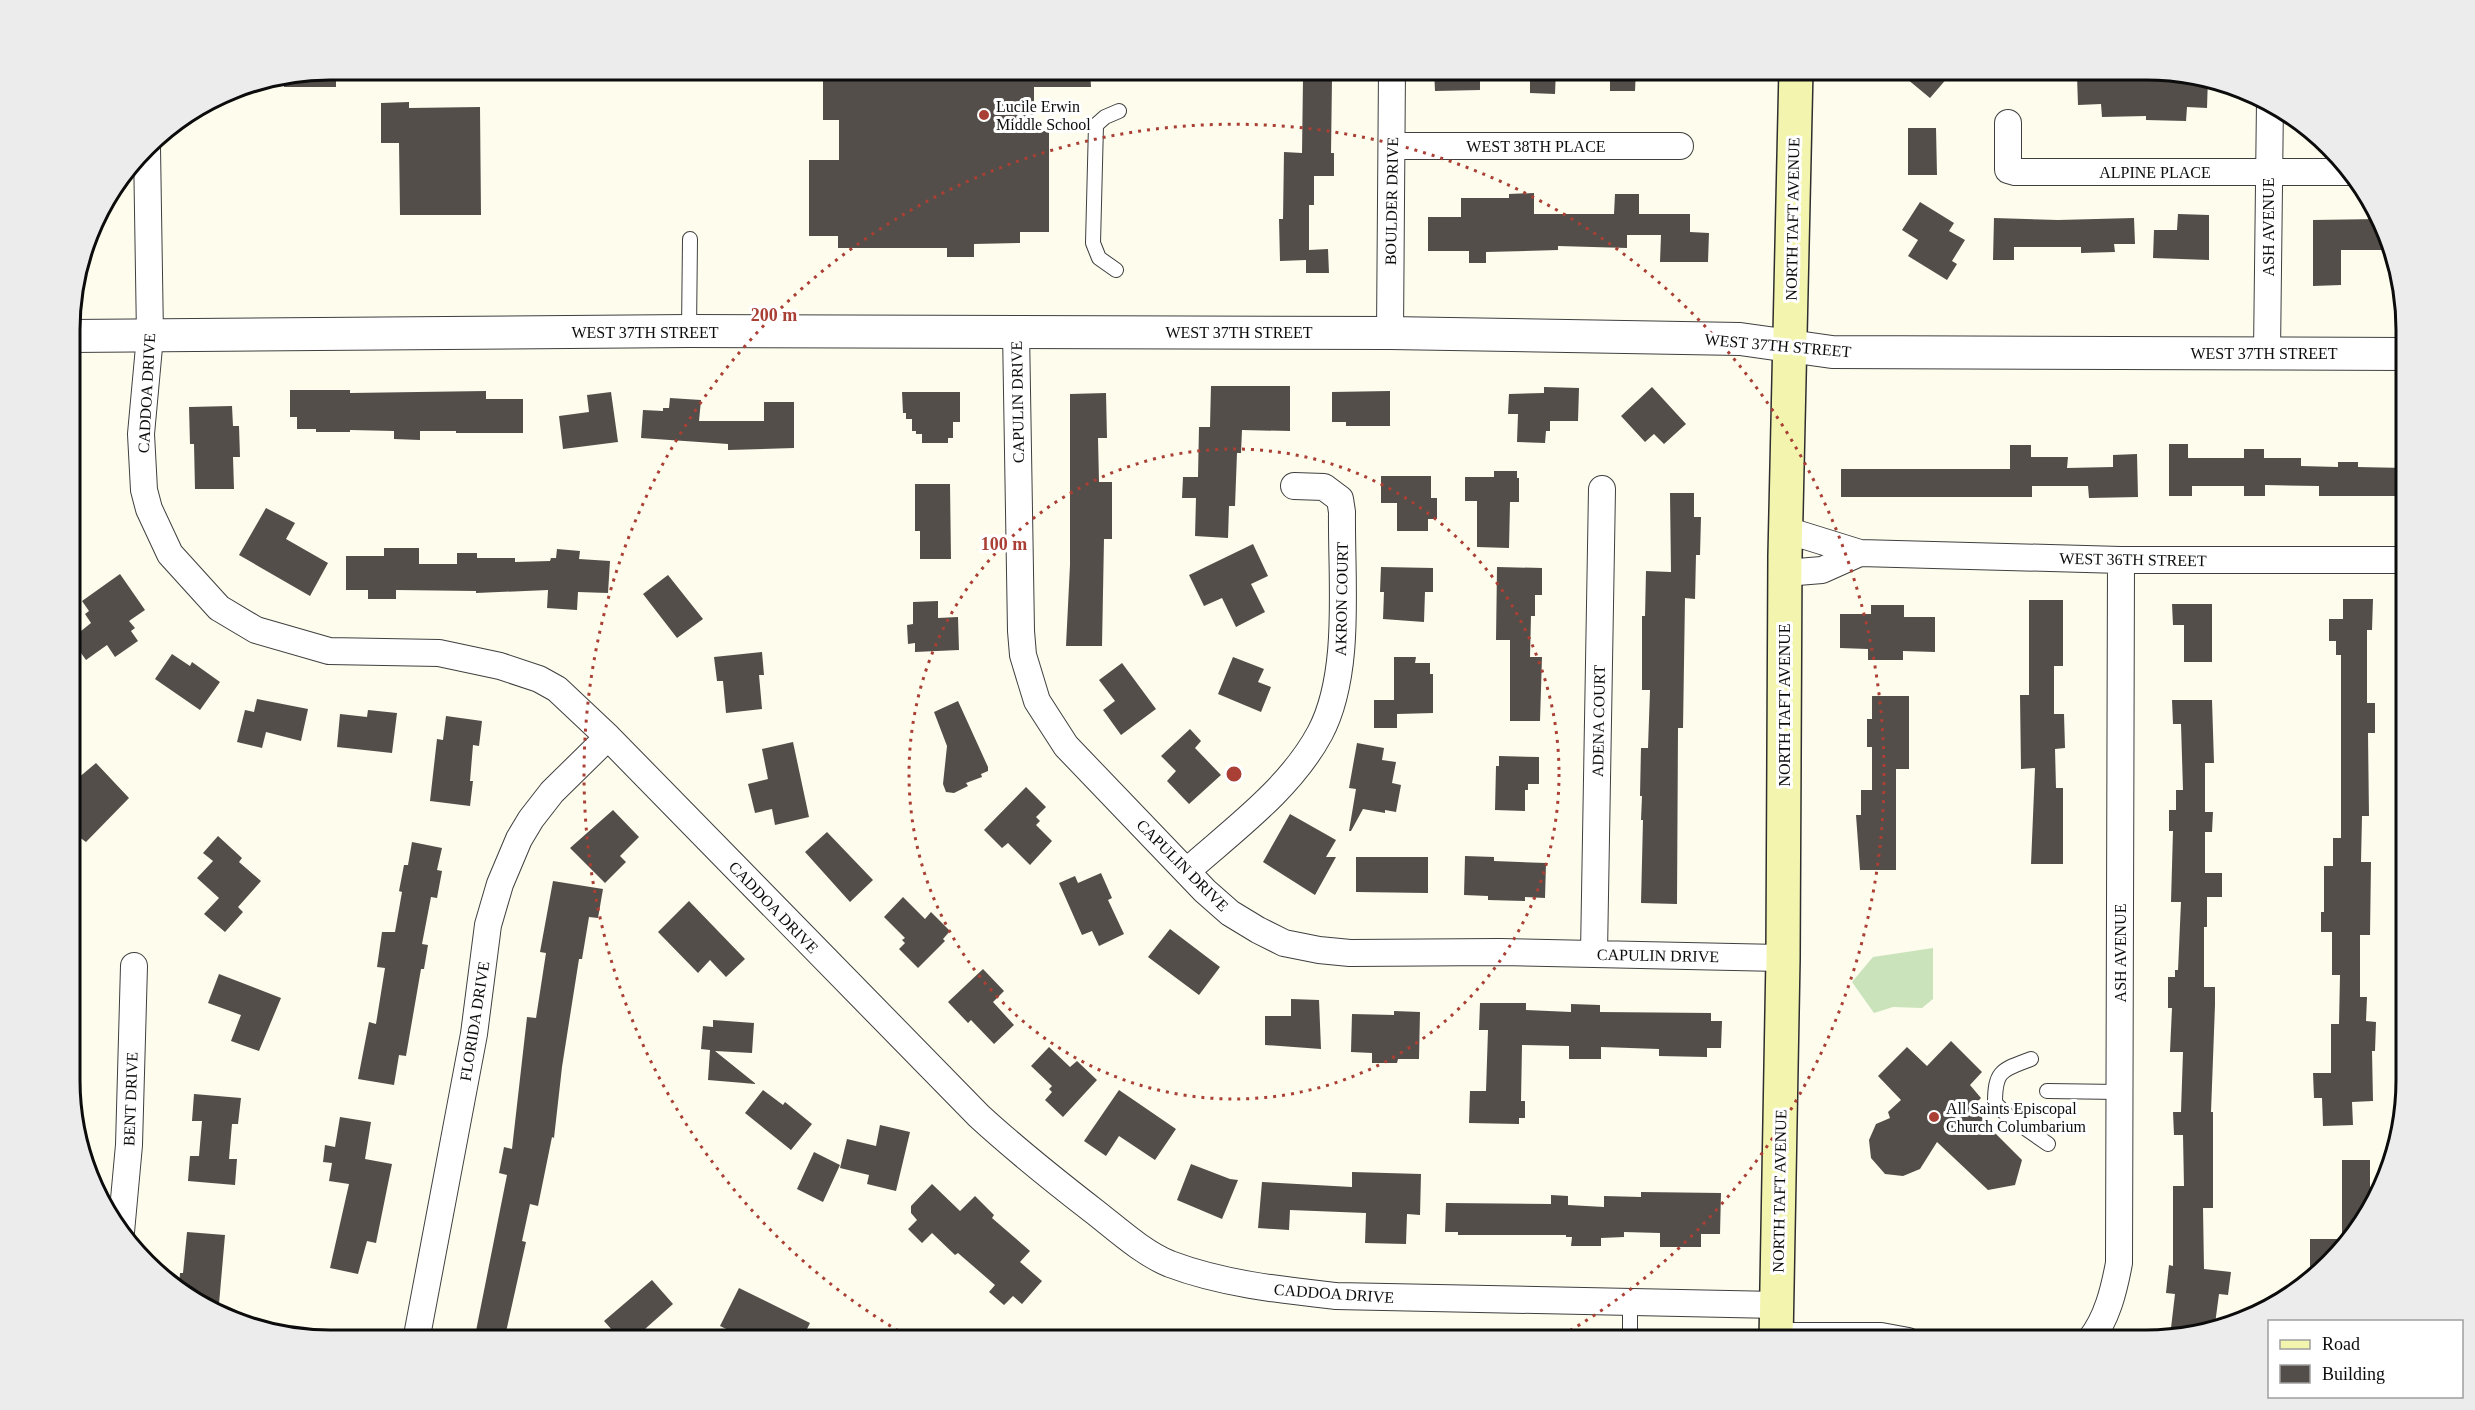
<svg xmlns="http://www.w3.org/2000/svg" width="2475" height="1410" font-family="'Times New Roman',serif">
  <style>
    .green { fill: #cae3bb }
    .building { fill: #534e49 }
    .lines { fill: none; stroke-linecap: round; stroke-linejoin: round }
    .service-casing { stroke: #3f3f3f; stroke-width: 16 }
    .minor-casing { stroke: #3f3f3f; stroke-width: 28 }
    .tertiary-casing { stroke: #3f3f3f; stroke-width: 34 }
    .secondary-casing { stroke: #2e2e2e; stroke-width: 36 }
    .service { stroke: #fff; stroke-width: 14 }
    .minor { stroke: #fff; stroke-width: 26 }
    .tertiary { stroke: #fff; stroke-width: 32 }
    .secondary { stroke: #f3f5af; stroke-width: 33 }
    .ring { fill: none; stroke: #aa4035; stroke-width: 3; stroke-dasharray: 3 6 }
    .poi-dot { fill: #aa4035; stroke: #fff; stroke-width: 2 }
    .labels { text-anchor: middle; stroke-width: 6; stroke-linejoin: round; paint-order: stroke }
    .poi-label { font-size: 16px; fill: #0c0c0c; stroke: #fff; text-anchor: start }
    .street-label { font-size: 16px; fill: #0c0c0c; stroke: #fff }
    .rim { fill: none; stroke: #0c0c0c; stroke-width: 3 }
    .centre { fill: #aa4035; stroke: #fff; stroke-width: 3 }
    .ring-label { font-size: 18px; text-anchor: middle; font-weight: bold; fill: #aa4035; stroke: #fff; stroke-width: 6; stroke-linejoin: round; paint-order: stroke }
  </style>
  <rect width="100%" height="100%" fill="#fdfced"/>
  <path class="green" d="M1933,948V999L1922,1008L1893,1007L1874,1013L1852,982L1873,957Z"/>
  <path class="building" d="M330,69H336V87H284L283,78Z
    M823,69H1090L1091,87H1034V131H1049V232H1020V243L974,244V257H947V248H838V236H809V160H839V120H823Z
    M1434,69H1480V90L1435,91Z
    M1530,69H1556L1555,94L1530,93Z
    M1610,69H1636L1635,91H1610Z
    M1895,69H1955L1930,98Z
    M2132,75L2208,77L2207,108L2187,107L2186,121L2146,120V116L2102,117L2101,104L2078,105L2077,76Z
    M1303,79H1332L1331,153H1334V176H1314V205H1309V250L1328,249L1329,273H1306V260L1280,261L1279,219H1283L1284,152L1302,153Z
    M409,102V108L480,107L481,215H400L399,143H381V103Z
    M1908,128H1936L1937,175H1908Z
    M1534,193V214H1614L1615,194H1639V214H1690V232L1709,233L1708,262H1660L1661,235H1627V248L1558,246V250L1486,252V263H1469V251H1428V217H1461V198H1509V194Z
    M1920,202L1954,223L1949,231L1965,240L1952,261L1957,264L1947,280L1908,256L1918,240L1902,230Z
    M2178,214L2209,215V260L2153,258L2154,230H2177Z
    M1994,218L2058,220L2134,218L2135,244H2114L2115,252L2081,253V247H2014V260H1993Z
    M2379,219L2393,250H2341V285L2313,286V220Z
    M1211,386H1290V431L1242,430L1241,453H1237L1235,506H1229L1228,538L1195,536L1196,498H1182L1183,477H1198L1199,427H1210Z
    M1544,387L1579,388L1578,421H1550V431H1546L1545,443L1517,442L1518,414H1508L1509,394L1544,393Z
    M1652,387L1686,424L1664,444L1654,434L1645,442L1621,416Z
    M290,390H350V393L486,391V399H523V433H456V431H420V440L394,439V431L350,430V432H316V429H297V417H290Z
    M1390,391V426H1346V422H1332V392Z
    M611,392L618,442L563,449L559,416L589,412L587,395Z
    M902,392H960V422H953V438H948V443H922V434H916V431H912V419H906V413H903Z
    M1106,393L1107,438H1098L1099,482H1112V539H1104L1102,646H1066L1070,565V394Z
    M670,398L701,400L699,421H764V402H794V448L728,450V444L641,438L643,410L663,411V408H669Z
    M232,406L233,426H239L240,457H233L234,489H195L194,444H190L189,407Z
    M2169,444H2188V458H2244V449H2264V458H2301V466L2338,467V462H2358V467L2405,468V496H2319V486L2265,485V496H2244V486H2192V496H2169Z
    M2010,445H2031V457H2068L2067,468L2113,467V455L2137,454L2138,497L2089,498L2088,486H2032V497H1841V469H2010Z
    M1494,471H1517V478H1519V502H1510L1509,548L1477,547V501H1465V477H1494Z
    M1381,476H1431V498H1437V519H1428V531H1397V503H1381Z
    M915,484H950L951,559H920V531H915Z
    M1670,493H1694V517H1701L1700,555H1696L1695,599L1685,598L1683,728H1678L1677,904L1641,903L1643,820H1641L1642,796H1640L1641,748H1648L1650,690H1642V616H1645L1646,571L1671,572Z
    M266,508L295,523L286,539L328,563L310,596L239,555Z
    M1253,544L1268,576L1251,584L1265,612L1236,627L1222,598L1204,606L1189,575Z
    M384,548H419V564H457V553H477V558H515V562L550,561L551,558H556L557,549L580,551L579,559L610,561L608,593L578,592L577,610L547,608L548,590L476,593V591L396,590V599H368V590H346V556H384Z
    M1381,567L1433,568V592H1425L1424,622L1383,619L1384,592H1380Z
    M1497,567L1542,568V595H1535V616H1531L1530,657H1542L1540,721H1510V640H1496Z
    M120,574L145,610L129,621L135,628L131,631L138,641L115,657L107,645L86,660L71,639L91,623L85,614L89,611L82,601Z
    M668,575L703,619L677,638L643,594Z
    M2343,599H2373L2372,630H2367V703H2375V733H2368L2369,816H2362L2361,862H2371L2370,935H2360V997H2367L2366,1021L2376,1022L2375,1051H2372L2373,1101L2352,1102L2353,1125L2323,1126L2322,1098H2314L2313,1073H2331V1024H2339L2340,975H2332V932H2321V912H2324V866H2333V838H2341V655H2336V641H2329V619H2343Z
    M2029,600H2063V666H2054V714H2064L2065,748L2055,749L2056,788H2063V864H2031L2035,768L2021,769L2020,695H2029Z
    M938,601V618L958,617L959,650L915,652V643L908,644L907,625L913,624V602Z
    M2172,604H2212V662H2184V625H2173Z
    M1871,605H1904V617H1935V652L1903,651V660H1868V649L1840,648V614H1871Z
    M762,652L764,675H759L762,709L726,713L723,681H717L714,657Z
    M172,654L190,666L192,662L220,682L200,710L155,679Z
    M1233,657L1264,669L1258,682L1271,687L1261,712L1218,694Z
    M1394,657H1416L1415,663H1430V674H1433V713L1397,714V728H1374V700H1394Z
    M1122,663L1156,709L1121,735L1103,710L1115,701L1099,680Z
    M1872,696H1909V769H1896V870H1860L1856,815H1861V790H1872V747H1867V719H1872Z
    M257,699L308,709L301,741L266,732L262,748L237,742L245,710L254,712Z
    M2172,700H2212L2214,763H2205V812H2213L2212,832H2205V873H2222V897H2207V927H2204V987H2215V1005L2211,1112H2213V1208H2203L2204,1269L2231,1272L2228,1295L2219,1294L2215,1324L2194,1331L2171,1328L2175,1294L2166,1293L2169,1265L2173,1266V1186H2184L2183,1135H2174L2173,1112H2181L2183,1052H2170L2172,1008H2168V977H2175V970H2178L2181,902H2171L2173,831H2169V810H2176V790H2183L2181,724H2173Z
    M958,701L988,767V771L981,774L982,777L966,783L968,786L954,793L946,792L943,784L947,746L934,712Z
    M368,710L397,713L392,753L337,747L340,714L367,717Z
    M446,716L482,721L479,746L473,745L470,781H473L470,806L430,801L437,739L443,740Z
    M1190,729L1201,741L1195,748L1221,775L1189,804L1167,781L1176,771L1161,756Z
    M793,742L809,817L775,825L772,809L755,813L748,784L768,779L762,749Z
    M1357,743L1384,748L1382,760L1396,762L1392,783L1401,785L1396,812L1385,810V813L1363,809L1351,831H1349L1356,789L1349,788Z
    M1499,756L1539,757V784H1528V790H1525V811L1495,810L1496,766H1499Z
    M96,763L129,798L86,842L71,831V784Z
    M1026,787L1046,807L1036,817L1040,821L1036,825L1052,841L1030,865L1008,843L1002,848L984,830Z
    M613,810L639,837L620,856L626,862L605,883L570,848Z
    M1290,814L1336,840L1326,857H1336L1315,895L1263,862Z
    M827,832L873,880L850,902L805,852Z
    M218,836L242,858L239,862L261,881L238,907L243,912L225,932L204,914L219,898L197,878L213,861L203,853Z
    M412,842L442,848L437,870L442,871L437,898L431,897L422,944L428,945L424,969H421L406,1056L399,1055L394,1085L358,1079L369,1022L376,1024L385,968L377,967L382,932H395L402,892L399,891L404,865H408Z
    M1465,856L1494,857V861L1546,863L1545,898L1525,897V901L1488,900V896L1464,895Z
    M1356,857H1428V893L1356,892Z
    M1101,873L1112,898L1108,900L1124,934L1099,946L1092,931L1082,935L1059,883L1075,876L1078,883Z
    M553,881L603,889L598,918L589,917L582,959H579L562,1067L554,1138L552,1137L538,1206L530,1204L522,1241L526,1242L504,1341H474L507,1175L499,1173L504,1147L512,1149L527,1017L536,1018L546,953L540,952Z
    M903,897L925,919L931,912L950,931L943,939L945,941L918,968L899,949L905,943L902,940L905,938L884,917Z
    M689,901L745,959L726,977L710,960L698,973L658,932Z
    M1170,929L1220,967L1199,995L1148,957Z
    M983,969L1004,991L993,1002L1014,1025L994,1044L971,1020L968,1023L948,1002Z
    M219,974L281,998L259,1051L231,1041L241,1015L208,1003Z
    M1291,999L1319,1000L1321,1049L1265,1045V1016H1291Z
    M1480,1003H1526V1010L1571,1012V1004L1600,1005V1012L1711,1013V1021H1722L1721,1048H1707V1057L1659,1056V1049L1601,1047V1059H1569V1046L1522,1045L1521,1101H1525V1118H1519V1124L1469,1123L1470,1091H1486L1488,1030H1479Z
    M1394,1011L1420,1012L1419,1059H1398L1397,1063H1372V1053L1351,1052L1352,1014L1394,1015Z
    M713,1020L754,1023L752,1053L715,1051L756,1084L708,1080L710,1050L701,1049L703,1026L713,1027Z
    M1951,1041L1982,1072L1970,1085L1981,1098L1975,1104L1985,1123L2022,1160L2015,1185L1988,1190L1937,1142L1920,1169L1903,1176L1885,1174L1871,1158L1869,1140L1876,1124L1890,1118L1888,1112L1901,1100L1878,1076L1907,1047L1927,1066Z
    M1049,1047L1070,1067L1077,1061L1097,1080L1063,1117L1045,1100L1052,1092L1049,1089L1052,1086L1031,1066Z
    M763,1090L783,1105L785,1102L812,1124L791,1150L745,1113Z
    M1119,1090L1176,1129L1155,1160L1119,1136L1106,1156L1084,1141Z
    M194,1094L241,1098L238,1124H232L229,1159H237L235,1185L188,1181L190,1156H199L202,1121H192Z
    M340,1117L371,1122L365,1159L392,1164L376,1243L367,1241L358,1274L330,1268L349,1184L329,1181L332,1163L323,1162L325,1145L335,1147Z
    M880,1125L910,1132L896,1191L867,1184L869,1175L840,1168L847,1139L876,1146Z
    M814,1152L840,1165L823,1202L797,1189Z
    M2342,1160H2370V1212L2330,1264L2310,1280V1239H2342Z
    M1191,1164L1230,1179L1238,1180L1222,1219L1177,1200Z
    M1352,1172L1421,1174L1420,1215L1407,1214L1406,1244L1365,1243L1366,1213L1290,1210L1289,1230L1258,1228L1262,1182L1352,1187Z
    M932,1184L960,1211L975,1196L994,1215L992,1218L1030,1251L1020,1262L1042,1281L1022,1304L1013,1296L1004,1305L989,1292L995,1285L958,1253L955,1255L932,1233L922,1243L908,1229L917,1220L911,1213V1206Z
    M1641,1192L1721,1193L1720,1234H1701V1247H1660V1233L1624,1232V1237L1601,1238V1246H1571L1572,1237H1566V1235H1458V1232H1445L1446,1203L1551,1204V1195L1568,1196V1205L1604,1207V1196L1641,1197Z
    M187,1232L225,1235L219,1304L196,1303L179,1287L180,1273H183Z
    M652,1280L673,1304L645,1329L655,1341H622L604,1321Z
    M739,1288L810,1323L801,1341H771L749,1330L745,1338L720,1326Z"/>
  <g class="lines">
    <g class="service-casing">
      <path id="service" d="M1116,270L1099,258L1093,243L1096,125L1105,117L1119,111
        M689,331L690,239
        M2031,1059C2002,1070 1995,1070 1995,1103L2009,1117L2048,1144
        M2047,1091L2119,1092
        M1630,1341V1302"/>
    </g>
    <g class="minor-casing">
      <path id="minor" d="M2008,123V170L2015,172H2348
        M1392,146H1680
        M147,148L150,336L141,434L144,490L149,509L170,554L219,608L256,630L329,651L439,653L500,666L539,679L557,689L608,737L979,1116C1016,1150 1055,1181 1095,1212C1118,1230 1143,1253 1170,1264C1223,1284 1281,1290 1336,1296L1777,1305
        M1016,331L1021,631L1023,655L1037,701L1066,746L1205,891L1230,913L1258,930L1284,943L1319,950L1350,953L1499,952L1783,958
        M1390,333L1392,69
        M2267,353L2270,101
        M1786,530L1860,553L2121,560H2405
        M1785,573L1822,570L1860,553
        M1187,871C1233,830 1290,789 1320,733C1352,673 1341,579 1342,512L1340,499L1324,487L1294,486
        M1594,953L1602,489
        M121,1232L129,1145L134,966
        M1776,1336H1881L1908,1341
        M2090,1340C2107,1319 2114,1290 2119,1263L2121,560
        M416,1341L474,1034L488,925L500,884L519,839L531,819L552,792L608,737"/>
    </g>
    <g class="tertiary-casing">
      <path id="tertiary" d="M71,336L689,331L1390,333L1740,339L1832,352L2405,354"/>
    </g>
    <g class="secondary-casing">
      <path id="secondary" d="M1776,1341L1783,958L1785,556L1796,69"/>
    </g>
    <use href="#service" class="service"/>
    <use href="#minor" class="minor"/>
    <use href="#tertiary" class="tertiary"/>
    <use href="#secondary" class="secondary"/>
  </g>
  <g class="ring">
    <circle cx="1234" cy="774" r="325"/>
    <path d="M914 1340A650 650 0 1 1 1554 1340"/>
  </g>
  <g class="poi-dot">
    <circle cx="984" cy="115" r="6"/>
    <circle cx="1934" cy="1117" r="6"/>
  </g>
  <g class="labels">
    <g class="poi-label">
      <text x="996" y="112">Lucile Erwin<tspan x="996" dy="18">Middle School</tspan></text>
      <text x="1946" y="1114">All Saints Episcopal<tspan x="1946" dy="18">Church Columbarium</tspan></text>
    </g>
    <g class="street-label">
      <text x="1536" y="152">WEST 38TH PLACE</text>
      <text x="2155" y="178">ALPINE PLACE</text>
      <text transform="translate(1391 201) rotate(-89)" y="6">BOULDER DRIVE</text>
      <text transform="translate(1792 219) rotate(-89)" y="6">NORTH TAFT AVENUE</text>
      <text transform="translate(2268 227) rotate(-90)" y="6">ASH AVENUE</text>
      <text x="645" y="338">WEST 37TH STREET</text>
      <text x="1239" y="338">WEST 37TH STREET</text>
      <text transform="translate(1778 345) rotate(5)" y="6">WEST 37TH STREET</text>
      <text x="2264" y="359">WEST 37TH STREET</text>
      <text transform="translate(146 393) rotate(-87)" y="6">CADDOA DRIVE</text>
      <text transform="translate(1017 402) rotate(-91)" y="6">CAPULIN DRIVE</text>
      <text transform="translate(2133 559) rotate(1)" y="6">WEST 36TH STREET</text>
      <text transform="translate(1341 599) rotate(-89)" y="6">AKRON COURT</text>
      <text transform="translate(1784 705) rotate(-90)" y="6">NORTH TAFT AVENUE</text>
      <text transform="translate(1598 721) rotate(-89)" y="6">ADENA COURT</text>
      <text transform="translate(1183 865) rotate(45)" y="6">CAPULIN DRIVE</text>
      <text transform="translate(774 907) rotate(46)" y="6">CADDOA DRIVE</text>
      <text transform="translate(2120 953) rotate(-90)" y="6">ASH AVENUE</text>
      <text transform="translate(1658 955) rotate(1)" y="6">CAPULIN DRIVE</text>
      <text transform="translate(474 1021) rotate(-81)" y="6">FLORIDA DRIVE</text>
      <text transform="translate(130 1099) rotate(-88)" y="6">BENT DRIVE</text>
      <text transform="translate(1779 1191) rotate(-89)" y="6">NORTH TAFT AVENUE</text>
      <text transform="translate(1334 1293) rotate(4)" y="6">CADDOA DRIVE</text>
    </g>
  </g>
  <path d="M0 0H2475V1410H0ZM330 80H2146A250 250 0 0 1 2396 330V1080A250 250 0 0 1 2146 1330H330A250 250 0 0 1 80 1080V330A250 250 0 0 1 330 80Z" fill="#ececec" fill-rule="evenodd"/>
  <path class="rim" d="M330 80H2146A250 250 0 0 1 2396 330V1080A250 250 0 0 1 2146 1330H330A250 250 0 0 1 80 1080V330A250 250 0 0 1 330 80Z"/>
  <circle cx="1234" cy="774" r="9" class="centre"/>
  <g class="ring-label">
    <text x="774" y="321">200 m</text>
    <text x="1004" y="550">100 m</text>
  </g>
  <rect x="2268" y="1320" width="195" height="78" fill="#ffffff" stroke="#9e9e9e" stroke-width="1.5"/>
  <rect x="2280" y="1340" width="30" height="9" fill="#f3f5af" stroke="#9e9e9e" stroke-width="1.5"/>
  <text x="2322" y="1350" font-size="18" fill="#0c0c0c">Road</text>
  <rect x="2280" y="1365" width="30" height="18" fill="#534e49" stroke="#9e9e9e" stroke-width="1.5"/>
  <text x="2322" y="1380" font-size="18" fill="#0c0c0c">Building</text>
</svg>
